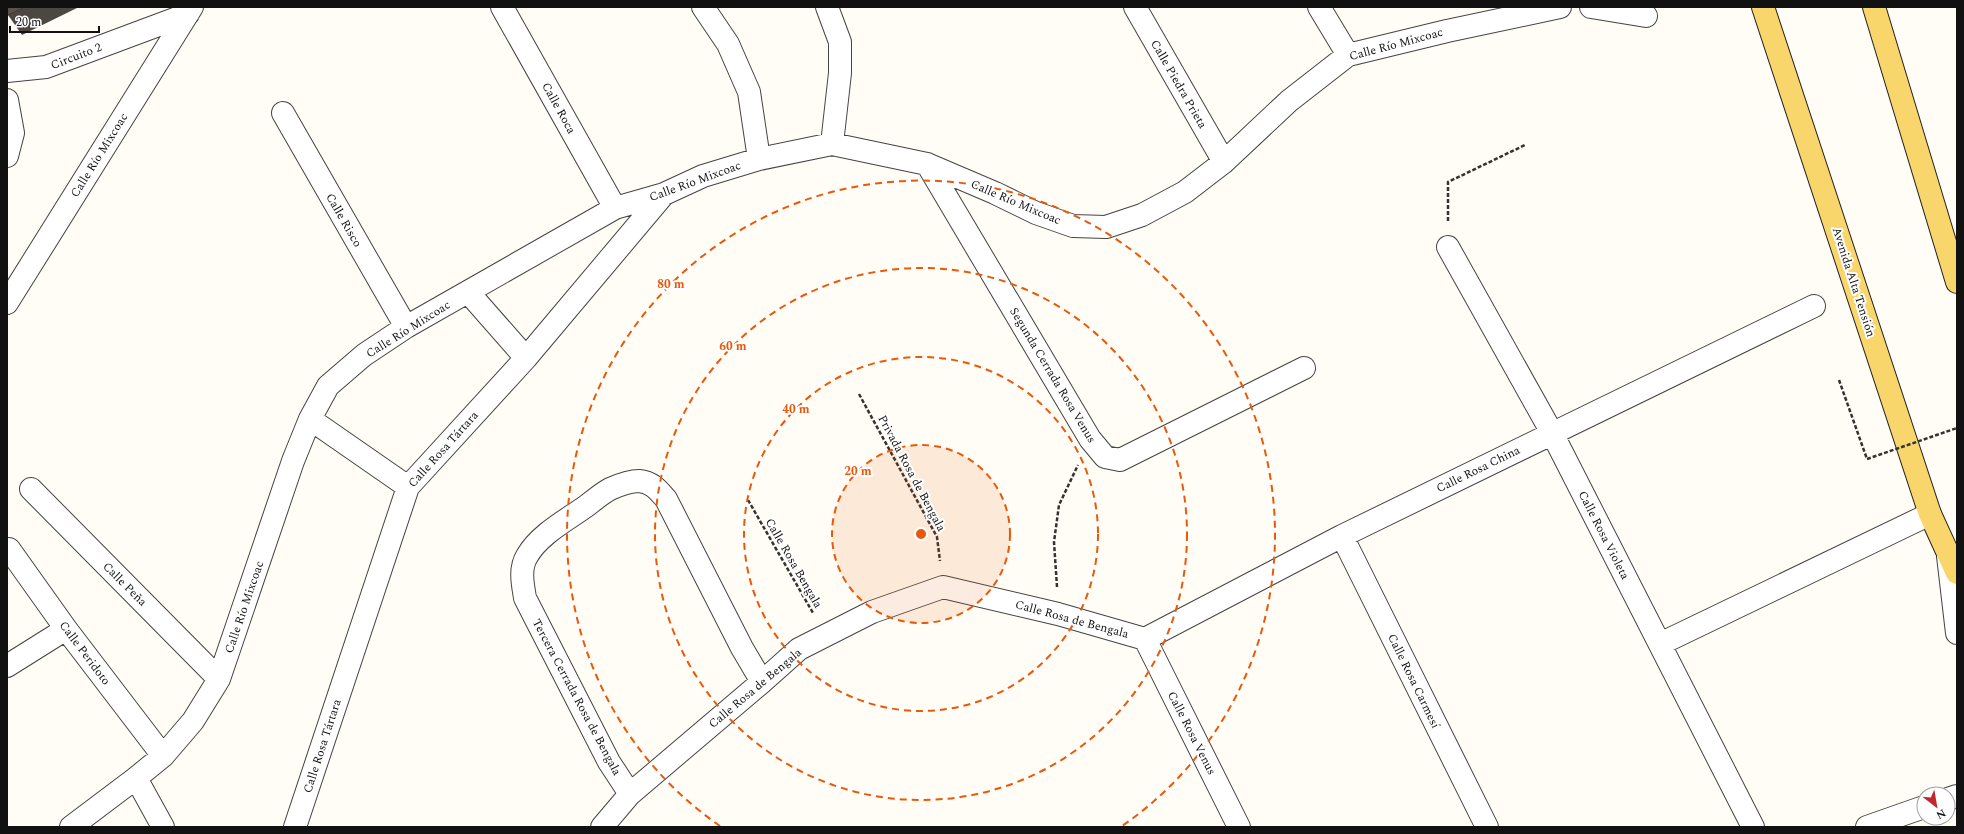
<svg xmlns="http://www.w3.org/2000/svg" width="1964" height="834" font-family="Spectral,serif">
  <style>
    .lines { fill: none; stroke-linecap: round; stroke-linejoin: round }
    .minor-casing { stroke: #444; stroke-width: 24 }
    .major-casing { stroke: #222; stroke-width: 24 }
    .path { stroke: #333; stroke-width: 2.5; stroke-dasharray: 4 2; stroke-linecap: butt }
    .minor { stroke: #fff; stroke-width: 22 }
    .major { stroke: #f9d66b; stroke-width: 22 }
    .path-bridge { stroke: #333; stroke-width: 2.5; stroke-dasharray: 4 2; stroke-linecap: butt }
    .wall { fill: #4d4742 }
    .building { fill: #5a524d; stroke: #3f3936 }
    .ring { fill: none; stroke: #e8590c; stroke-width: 2; stroke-dasharray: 7 5 }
    .labels { text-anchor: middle; stroke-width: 4; stroke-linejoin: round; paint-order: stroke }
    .street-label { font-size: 12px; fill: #111; stroke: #fff }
    .centre { fill: #e8590c; stroke: #fff; stroke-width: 2 }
    .ring-label { font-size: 12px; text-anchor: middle; font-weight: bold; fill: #e8590c; stroke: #fff; stroke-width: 4; stroke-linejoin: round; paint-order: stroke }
  </style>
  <rect width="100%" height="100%" fill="#fffdf5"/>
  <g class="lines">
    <g class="minor-casing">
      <path id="minor" d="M502,7L615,208
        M703,7L728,44L749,92L759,159
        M827,7L840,42V73L832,144
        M1135,7L1224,162
        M1319,7L1348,55
        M1591,7L1646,16
        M7,71L46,67L188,14
        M7,100L13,133L7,156
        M283,113L406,327
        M927,164L1090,439L1105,457L1120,460L1304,368
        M1448,247L1552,433L1753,827
        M468,292L526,358
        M7,303L192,7
        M310,419L408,487
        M31,489L219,679
        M1342,536L1487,827
        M9,549L66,629L163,756
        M1948,556L1957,633
        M1145,639L1342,536L1814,306
        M1145,639L1239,827
        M1660,644L1930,514
        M7,666L66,629
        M136,778L163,827
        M630,794L609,762L525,598C523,585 519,569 527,556C539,535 565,521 585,507C593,501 601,494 610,489C619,485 629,481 639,481C652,482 658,490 666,499L742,648L762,682
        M1948,799L1957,796
        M71,827L136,778L163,756L193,721L219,679L293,461L310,419L328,386L364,355L406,327L615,208L664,194L703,176L759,159L832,144L927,164L995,193L1036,213L1073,226L1106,227L1142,215L1185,192L1224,162L1289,101L1348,55L1447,31L1560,7
        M295,827L408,487L526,358L664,194
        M602,827L630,794L762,682L799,649L872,612L943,587L1058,614L1145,639
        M1867,827L1924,807"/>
    </g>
    <g class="major-casing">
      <path id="major" d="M1763,7L1930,514L1957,573
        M1874,7L1957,282"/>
    </g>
    <path class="path" d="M1448,221V182L1525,145
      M1839,380L1867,459
      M859,394L937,537L940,561
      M748,500L813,613
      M1057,587L1054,542L1059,505L1078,465"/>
    <use href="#minor" class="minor"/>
    <use href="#major" class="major"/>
    <path class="path-bridge" d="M1867,459L1957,428"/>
  </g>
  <path class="wall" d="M7,7H79L22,35L8,15Z"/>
  <path class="building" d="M7,7H25L8,15L7,14Z"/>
  <circle cx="921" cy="534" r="89" fill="#e8590c" fill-opacity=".12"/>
  <g class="ring">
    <circle cx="921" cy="534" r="89"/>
    <circle cx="921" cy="534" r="177"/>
    <circle cx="921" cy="534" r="266"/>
    <path d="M720 826A354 354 0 1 1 1122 826"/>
  </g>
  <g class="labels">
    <g class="street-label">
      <text transform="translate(1396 44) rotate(-15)" y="4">Calle Río Mixcoac</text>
      <text transform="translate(76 56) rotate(-21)" y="4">Circuito 2</text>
      <text transform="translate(1179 84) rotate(60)" y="4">Calle Piedra Prieta</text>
      <text transform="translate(559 108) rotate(61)" y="4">Calle Roca</text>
      <text transform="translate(99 155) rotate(-58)" y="4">Calle Río Mixcoac</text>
      <text transform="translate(695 181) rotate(-20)" y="4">Calle Río Mixcoac</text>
      <text transform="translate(1016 202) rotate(23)" y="4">Calle Río Mixcoac</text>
      <text transform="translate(344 220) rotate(60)" y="4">Calle Risco</text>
      <text transform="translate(1854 282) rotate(72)" y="4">Avenida Alta Tensión</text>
      <text transform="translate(408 329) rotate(-32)" y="4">Calle Río Mixcoac</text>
      <text transform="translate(1053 375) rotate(59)" y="4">Segunda Cerrada Rosa Venus</text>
      <text transform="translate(443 449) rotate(-48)" y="4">Calle Rosa Tártara</text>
      <text transform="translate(1478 469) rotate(-26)" y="4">Calle Rosa China</text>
      <text transform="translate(912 473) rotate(62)" y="4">Privada Rosa de Bengala</text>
      <text transform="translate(1604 535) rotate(63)" y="4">Calle Rosa Violeta</text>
      <text transform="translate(794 563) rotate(60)" y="4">Calle Rosa Bengala</text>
      <text transform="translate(125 584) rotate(45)" y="4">Calle Peña</text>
      <text transform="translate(244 607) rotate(-71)" y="4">Calle Río Mixcoac</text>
      <text transform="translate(1072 619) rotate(15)" y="4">Calle Rosa de Bengala</text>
      <text transform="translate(85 653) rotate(53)" y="4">Calle Peridoto</text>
      <text transform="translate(1414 681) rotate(64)" y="4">Calle Rosa Carmesí</text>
      <text transform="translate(755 688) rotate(-40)" y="4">Calle Rosa de Bengala</text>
      <text transform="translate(577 697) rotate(62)" y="4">Tercera Cerrada Rosa de Bengala</text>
      <text transform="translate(1192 733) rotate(63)" y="4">Calle Rosa Venus</text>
      <text transform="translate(322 746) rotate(-72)" y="4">Calle Rosa Tártara</text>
    </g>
  </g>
  <circle cx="921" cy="534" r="6" class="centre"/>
  <g class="ring-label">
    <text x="671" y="288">80 m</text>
    <text x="733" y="350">60 m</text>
    <text x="796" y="413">40 m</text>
    <text x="858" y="475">20 m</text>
  </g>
  <rect width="1964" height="834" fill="none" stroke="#111111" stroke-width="16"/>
  <g transform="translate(1936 806) rotate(149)"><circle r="19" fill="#ffffff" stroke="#a0a0a0"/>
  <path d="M0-3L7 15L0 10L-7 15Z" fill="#c4262e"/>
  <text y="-6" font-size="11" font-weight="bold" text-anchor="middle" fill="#111111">N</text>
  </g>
  <path d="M10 26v6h89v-6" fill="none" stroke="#111111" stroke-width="2"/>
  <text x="16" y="26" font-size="12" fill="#111111" stroke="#ffffff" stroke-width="3" paint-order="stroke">20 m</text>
</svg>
